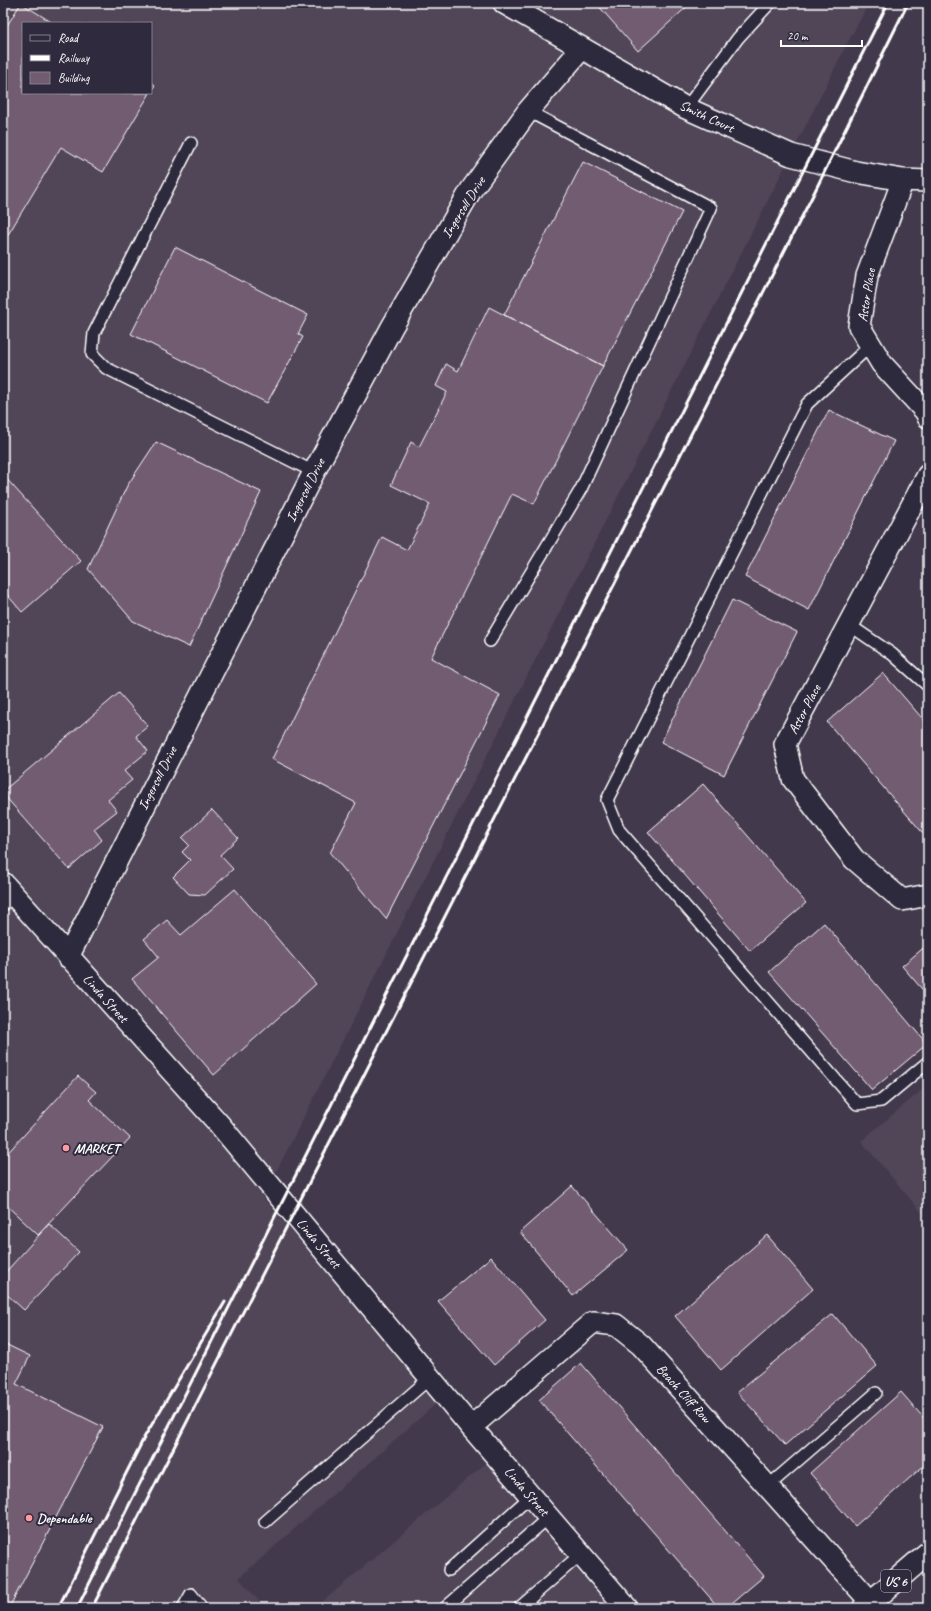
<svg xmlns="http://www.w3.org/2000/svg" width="931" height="1611" font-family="Caveat,sans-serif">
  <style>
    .built { fill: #514458; fill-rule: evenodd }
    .building { fill: #725c71; stroke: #fff }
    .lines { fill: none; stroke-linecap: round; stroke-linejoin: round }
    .service-casing { stroke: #fff; stroke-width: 14 }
    .minor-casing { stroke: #fff; stroke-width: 24 }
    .primary-casing { stroke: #fff; stroke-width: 25 }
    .service { stroke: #2f2a3d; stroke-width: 11 }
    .minor { stroke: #2f2a3d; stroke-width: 21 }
    .primary { stroke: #2f2a3d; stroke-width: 22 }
    .rail { stroke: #fff; stroke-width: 3 }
    .poi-dot { fill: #ff9aa2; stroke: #2f2a3d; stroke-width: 1.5 }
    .labels { text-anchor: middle; stroke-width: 4; stroke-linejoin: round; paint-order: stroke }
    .shield { fill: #2f2a3d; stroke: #c1bfc5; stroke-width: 1 }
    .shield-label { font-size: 13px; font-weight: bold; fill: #fff }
    .street-label { font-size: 14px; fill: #fff; stroke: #2f2a3d }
    .poi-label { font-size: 14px; font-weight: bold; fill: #fff; stroke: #2f2a3d; text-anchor: start }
  </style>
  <rect width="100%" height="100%" fill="#43394d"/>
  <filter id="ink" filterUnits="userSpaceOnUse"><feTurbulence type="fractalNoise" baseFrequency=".025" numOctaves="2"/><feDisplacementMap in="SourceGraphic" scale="8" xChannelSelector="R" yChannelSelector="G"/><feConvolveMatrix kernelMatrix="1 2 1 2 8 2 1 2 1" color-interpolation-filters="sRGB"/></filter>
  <g filter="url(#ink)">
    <path class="built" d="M3,3H869L847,44L263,1198L439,1401L239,1578L265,1608H3ZM23,23H151V93H23Z
      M928,1085V1220L861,1141Z
      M500,1451L638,1608H315Z"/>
    <path class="building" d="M21,3L53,23H23V93H150L103,172L61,147L3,243V32Z
      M596,3H691L638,51Z
      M151,82L155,85L151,92Z
      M583,162L682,212L603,366L504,315Z
      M175,247L308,315L298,334L303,337L267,403L131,334Z
      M489,307L603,366L534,504L512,494L431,658L500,695L386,919L330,853L356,803L272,759L382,537L407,550L430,504L391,485L411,442L419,447L447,392L436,386L446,364L458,371Z
      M829,410L894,441L809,610L745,577Z
      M156,442L261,492L189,647L133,621L88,569L127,486Z
      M3,475L81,561L22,612L3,590Z
      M732,600L797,632L724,775L661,742Z
      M883,673L928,725V839L827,722Z
      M119,693L148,726L136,736L148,751L124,771L132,780L108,800L117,811L94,829L102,840L69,869L3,794V791Z
      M703,784L806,903L750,951L648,832Z
      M212,810L238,838L220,855L233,869L205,895L189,894L173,877L190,860L182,852L189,845L182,838Z
      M235,889L316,984L214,1075L132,979L159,957L144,939L167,920L181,935Z
      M824,923L927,1044L872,1090L769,972Z
      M928,944V996L902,966Z
      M78,1076L96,1092L89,1100L130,1138L38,1235L3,1202V1158Z
      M572,1186L628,1250L573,1296L520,1232Z
      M49,1224L79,1252L24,1310L3,1291V1275Z
      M767,1235L813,1289L721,1370L675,1316Z
      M491,1257L545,1320L494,1365L438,1301Z
      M833,1314L877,1366L785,1445L737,1392Z
      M3,1343L30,1356L16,1384L103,1427L9,1608H3Z
      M581,1363L764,1576L726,1608H719L539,1400Z
      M901,1392L928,1423V1462L855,1526L810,1473Z"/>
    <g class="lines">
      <g class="service-casing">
        <path id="service" d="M686,108L738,38L770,3
          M191,143L94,333L92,354L106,368L314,472
          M871,345L807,404L607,800L619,830L857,1104L881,1101L928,1062
          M848,624L892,654L928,686
          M490,641L581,489L711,208L528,111
          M3,905L14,896
          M767,1487L876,1393
          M265,1522L431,1377
          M449,1570L531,1496
          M183,1608L191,1594L202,1608
          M445,1608L549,1517
          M519,1608L581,1554"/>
      </g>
      <g class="minor-casing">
        <path id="minor" d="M504,3L686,108L791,155L856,172L903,180L928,181
          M903,180L867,276L859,326L882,364L926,412L928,417
          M928,475L785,744L793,779L854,859L902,900L928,895
          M3,883L219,1124L471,1427L627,1608
          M68,957L314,472L392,327L471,190L528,111L582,48
          M471,1427L593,1322L616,1325L641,1345L871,1602"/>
      </g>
      <g class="primary-casing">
        <path id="primary" d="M864,1608L928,1553"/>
      </g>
      <use href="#service" class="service"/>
      <use href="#minor" class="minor"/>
      <use href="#primary" class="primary"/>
      <path class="rail" d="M58,1608L145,1436L225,1302
        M77,1608L888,3
        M92,1608L813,195L908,3"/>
    </g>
  </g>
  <g class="poi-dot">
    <circle cx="66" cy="1148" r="4"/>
    <circle cx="29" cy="1518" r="4"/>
  </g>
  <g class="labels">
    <rect class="shield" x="881" y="1570" width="30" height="22" rx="3"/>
    <g class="shield-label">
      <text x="896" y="1586">US 6</text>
    </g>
    <g class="street-label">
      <text transform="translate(707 116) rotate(25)" y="5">Smith Court</text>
      <text transform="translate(463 207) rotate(-58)" y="5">Ingersoll Drive</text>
      <text transform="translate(866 295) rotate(-81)" y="5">Astor Place</text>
      <text transform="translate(305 490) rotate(-63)" y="5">Ingersoll Drive</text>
      <text transform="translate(804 709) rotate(-62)" y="5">Astor Place</text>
      <text transform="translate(157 778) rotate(-63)" y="5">Ingersoll Drive</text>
      <text transform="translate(106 998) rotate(48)" y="5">Linda Street</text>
      <text transform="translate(319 1243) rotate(50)" y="5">Linda Street</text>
      <text transform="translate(684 1393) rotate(48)" y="5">Beach Cliff Row</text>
      <text transform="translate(527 1491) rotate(49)" y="5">Linda Street</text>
    </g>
    <g class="poi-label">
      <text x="74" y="1153">MARKET</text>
      <text x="37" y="1523">Dependable</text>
    </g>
  </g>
  <rect width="931" height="1611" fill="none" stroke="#2f2a3d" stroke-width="16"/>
  <rect x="8" y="8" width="915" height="1595" fill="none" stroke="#fff" stroke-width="1.5" filter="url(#ink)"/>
  <rect x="22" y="22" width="130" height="72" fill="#2f2a3d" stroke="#827f8b"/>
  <rect x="30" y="35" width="20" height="6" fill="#2f2a3d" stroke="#827f8b"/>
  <text x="58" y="42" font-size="12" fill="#ffffff">Road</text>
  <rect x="30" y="55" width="20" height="6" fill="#ffffff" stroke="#827f8b"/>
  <text x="58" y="62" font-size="12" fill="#ffffff">Railway</text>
  <rect x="30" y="72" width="20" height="12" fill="#725c71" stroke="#827f8b"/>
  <text x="58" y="82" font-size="12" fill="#ffffff">Building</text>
  <path d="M781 40v6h81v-6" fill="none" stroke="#ffffff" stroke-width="2"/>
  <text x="787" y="40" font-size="12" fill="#ffffff" stroke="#2f2a3d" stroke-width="3" paint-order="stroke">20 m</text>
</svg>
